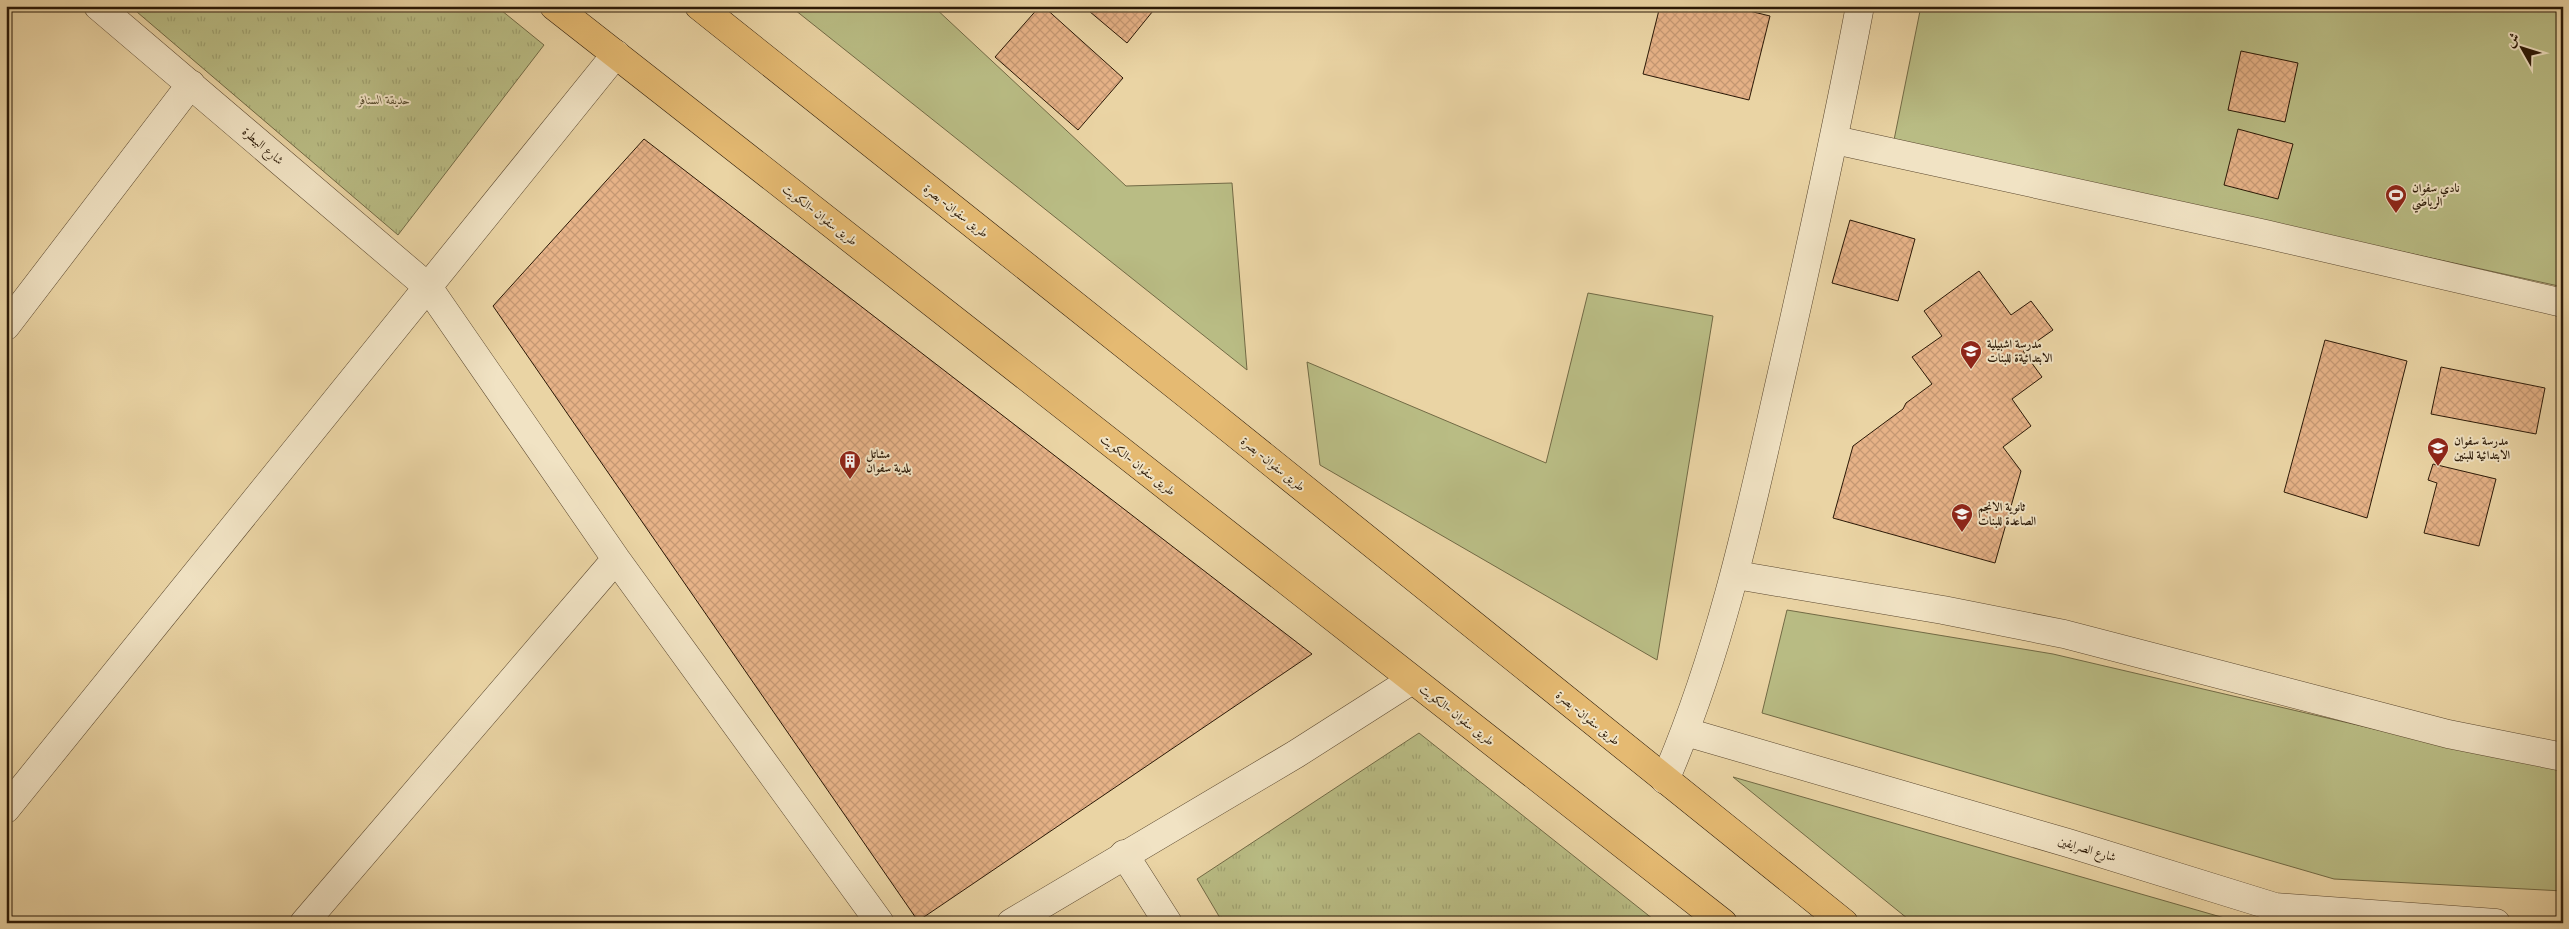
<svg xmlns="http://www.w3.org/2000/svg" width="2569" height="929" font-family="'Libre Caslon Text',Amiri,serif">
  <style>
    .grass { fill: url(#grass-tufts); stroke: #726a45 }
    .garden { fill: #b9bc84; stroke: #726a45 }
    .building { fill: url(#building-cross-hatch); stroke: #2a1806 }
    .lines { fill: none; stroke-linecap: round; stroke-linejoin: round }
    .minor-casing { stroke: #5a472e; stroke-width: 29 }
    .tertiary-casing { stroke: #5a472e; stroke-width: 29 }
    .trunk-casing { stroke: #2a1806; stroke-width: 29 }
    .minor { stroke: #f1e3c4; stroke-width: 28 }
    .tertiary { stroke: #f1e3c4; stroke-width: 28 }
    .trunk { stroke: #e5ba72; stroke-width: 28 }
    .labels { text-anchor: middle; stroke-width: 4; stroke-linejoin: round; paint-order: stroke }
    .park-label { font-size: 12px; font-style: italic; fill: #55492c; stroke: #f1e3c4 }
    .street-label { font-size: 12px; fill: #2a1806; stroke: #f1e3c4 }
    .poi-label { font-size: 12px; font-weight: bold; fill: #2a1806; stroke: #f1e3c4; text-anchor: start }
  </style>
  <defs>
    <pattern id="grass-tufts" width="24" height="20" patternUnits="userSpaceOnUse" patternTransform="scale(1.25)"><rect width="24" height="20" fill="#b9bc84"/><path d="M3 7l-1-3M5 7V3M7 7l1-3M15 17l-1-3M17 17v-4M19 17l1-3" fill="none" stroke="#9fa170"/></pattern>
    <pattern id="building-cross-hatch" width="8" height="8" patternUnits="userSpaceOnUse" patternTransform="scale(1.25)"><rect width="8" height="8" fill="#e6b287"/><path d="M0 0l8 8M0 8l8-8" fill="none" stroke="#c59873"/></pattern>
  </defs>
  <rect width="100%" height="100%" fill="#ead4a4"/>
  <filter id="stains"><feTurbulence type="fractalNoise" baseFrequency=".004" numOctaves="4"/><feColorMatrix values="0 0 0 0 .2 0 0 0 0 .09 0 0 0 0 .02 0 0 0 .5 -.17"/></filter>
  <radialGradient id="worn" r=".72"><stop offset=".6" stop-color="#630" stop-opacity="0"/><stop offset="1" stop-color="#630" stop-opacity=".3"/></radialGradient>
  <path class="grass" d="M130,6H496L544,45L398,235Z
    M1419,733L1658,923H1223L1197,879Z"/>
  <path class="garden" d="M790,6H933L1126,186L1232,183L1247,370Z
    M1921,6H2563V287L1894,140Z
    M1588,293L1713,316L1657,660L1320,465L1307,362L1546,463Z
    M1787,610L2053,654L2443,745L2563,770V891L2334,879L1762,713Z
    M1733,777L2242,923H1913Z"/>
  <path class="building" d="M1040,6H1043L1123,78L1078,130L995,57Z
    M1083,6H1157L1127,43Z
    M1660,6H1729L1770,16L1749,100L1643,74Z
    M2241,51L2298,63L2285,122L2228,110Z
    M2238,129L2293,144L2278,199L2224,185Z
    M644,139L1312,654L918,921L493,306Z
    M1850,220L1915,239L1898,301L1832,283Z
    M1979,271L2011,315L2031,301L2053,330L2023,351L2042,377L2012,399L2031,426L2003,447L2021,471L1995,563L1833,518L1853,446L1903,409L1906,403L1932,384L1912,357L1942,336L1924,311Z
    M2325,340L2407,361L2367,518L2284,492Z
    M2441,367L2545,388L2536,434L2431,414Z
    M2433,464L2496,479L2479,546L2424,533L2437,483L2428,480Z"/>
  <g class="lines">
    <g class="minor-casing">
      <path id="minor" d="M98,6L428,287L616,559L880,923
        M1835,140L2265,234L2563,303
        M6,326L191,84
        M1736,575L1943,610L2064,634L2448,734L2563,757
        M1686,732L2068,843L2275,907L2496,923
        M1665,780C1718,658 1747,528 1776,399C1806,268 1835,138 1860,6
        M6,809L616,54
        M1124,854L1168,923
        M304,923L616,559"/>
    </g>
    <g class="tertiary-casing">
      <path id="tertiary" d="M1011,923L1296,754L1412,680"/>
    </g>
    <g class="trunk-casing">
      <path id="trunk" d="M554,6L1723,923
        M699,6L1195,401L1844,923"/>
    </g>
    <use href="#minor" class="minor"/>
    <use href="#tertiary" class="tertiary"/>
    <use href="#trunk" class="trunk"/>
  </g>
  <defs>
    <g id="stadium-pin" transform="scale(1.125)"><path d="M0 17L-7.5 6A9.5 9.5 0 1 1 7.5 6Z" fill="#8f2418" stroke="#f1e3c4"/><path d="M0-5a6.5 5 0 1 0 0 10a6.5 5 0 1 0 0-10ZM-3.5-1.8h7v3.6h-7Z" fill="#fff"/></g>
    <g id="school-pin" transform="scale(1.125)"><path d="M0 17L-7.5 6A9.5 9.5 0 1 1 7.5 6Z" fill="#8f2418" stroke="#f1e3c4"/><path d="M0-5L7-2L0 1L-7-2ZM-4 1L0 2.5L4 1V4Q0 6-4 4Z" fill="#fff"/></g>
    <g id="building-pin" transform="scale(1.125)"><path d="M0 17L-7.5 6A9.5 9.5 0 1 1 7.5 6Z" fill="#8f2418" stroke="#f1e3c4"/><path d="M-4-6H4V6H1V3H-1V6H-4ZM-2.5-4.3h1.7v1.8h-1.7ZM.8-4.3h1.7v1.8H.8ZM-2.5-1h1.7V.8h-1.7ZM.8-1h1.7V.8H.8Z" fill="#fff"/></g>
  </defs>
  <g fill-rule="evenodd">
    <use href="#stadium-pin" x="2396" y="195"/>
    <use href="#school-pin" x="1971" y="351"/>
    <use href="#school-pin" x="2438" y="448"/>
    <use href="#building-pin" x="850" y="461"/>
    <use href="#school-pin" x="1962" y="514"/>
  </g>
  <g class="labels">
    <g class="park-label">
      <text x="384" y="104">حديقة السنافر</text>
    </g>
    <g class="street-label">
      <text transform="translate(263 146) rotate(41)" y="4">شارع البيطرة</text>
      <text transform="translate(956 211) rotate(38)" y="4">طريق سفوان- بصرة</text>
      <text transform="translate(820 215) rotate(38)" y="4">طريق سفوان -الكويت</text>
      <text transform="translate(1273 464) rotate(39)" y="4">طريق سفوان- بصرة</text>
      <text transform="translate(1138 465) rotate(38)" y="4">طريق سفوان -الكويت</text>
      <text transform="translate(1457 715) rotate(38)" y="4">طريق سفوان -الكويت</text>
      <text transform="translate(1588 718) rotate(39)" y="4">طريق سفوان- بصرة</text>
      <text transform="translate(2087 849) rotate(17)" y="4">شارع الصرايفين</text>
    </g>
    <g class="poi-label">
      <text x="2412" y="192">نادي سفوان<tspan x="2412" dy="14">الرياضي</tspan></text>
      <text x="1987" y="348">مدرسة اشبيلية<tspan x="1987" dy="14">الابتدائيةة للبنات</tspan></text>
      <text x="2454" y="445">مدرسة سفوان<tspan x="2454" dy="14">الابتدائية للبنين</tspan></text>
      <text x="866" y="458">مشاتل<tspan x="866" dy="14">بلدية سفوان</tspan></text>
      <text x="1978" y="511">ثانوية الانجم<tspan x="1978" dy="14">الصاعدة للبنات</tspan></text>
    </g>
  </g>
  <rect width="2569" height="929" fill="none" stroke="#ead4a4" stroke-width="25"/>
  <rect x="8" y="8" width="2554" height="914" fill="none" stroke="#2a1806" stroke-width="2.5"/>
  <rect x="12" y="12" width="2544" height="904" fill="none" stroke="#2a1806"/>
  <g transform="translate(2522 48) rotate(309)" stroke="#f1e3c4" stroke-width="4" paint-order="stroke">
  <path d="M0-4L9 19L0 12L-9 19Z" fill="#2a1806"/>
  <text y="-8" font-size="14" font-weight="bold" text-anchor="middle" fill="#2a1806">ش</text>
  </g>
  <rect width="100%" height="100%" filter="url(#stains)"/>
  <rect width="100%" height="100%" fill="url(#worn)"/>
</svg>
